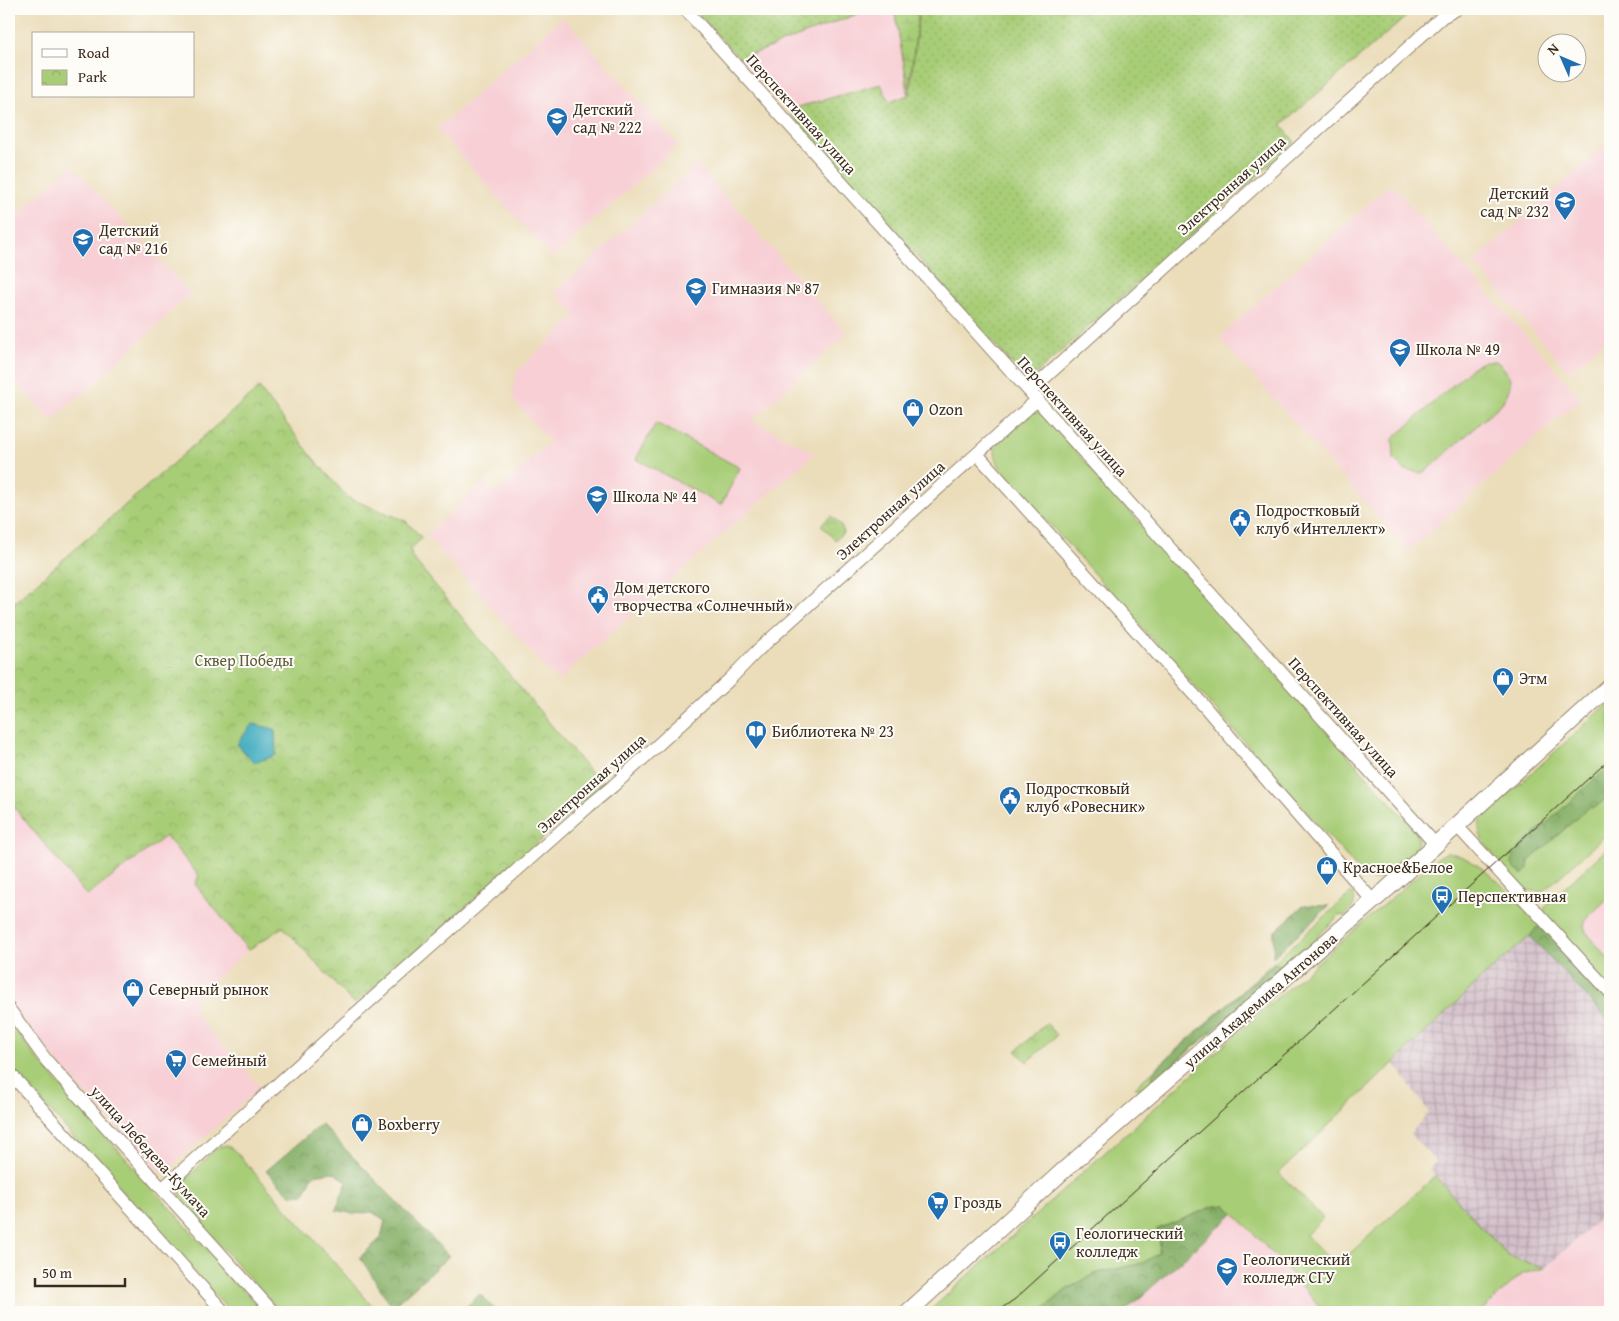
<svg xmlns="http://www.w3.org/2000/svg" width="1619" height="1321" font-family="'Gentium Book Plus',serif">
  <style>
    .built { fill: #f7cfd5 }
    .industrial { fill: url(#industrial-grid) }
    .grass { fill: #a8cd77; stroke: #727c4a }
    .forest { fill: url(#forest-crowns); stroke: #606d43 }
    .wetland { fill: url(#wetland-marsh); stroke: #727c4a }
    .park { fill: url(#park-crowns); stroke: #727c4a }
    .garden { fill: url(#garden-dots); stroke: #727c4a }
    .water { fill: #3eaabd; stroke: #3c6a6e }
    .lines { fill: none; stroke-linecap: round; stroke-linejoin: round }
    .minor-casing { stroke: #93846c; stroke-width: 14 }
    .major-casing { stroke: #93846c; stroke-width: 18 }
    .minor { stroke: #fff; stroke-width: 12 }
    .major { stroke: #fff; stroke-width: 16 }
    .tram { stroke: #3b2a1e; stroke-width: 1 }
    .labels { text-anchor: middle; stroke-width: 4; stroke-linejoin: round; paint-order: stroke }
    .poi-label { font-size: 16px; fill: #3b2a1e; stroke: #fdfcf7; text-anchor: start }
    .street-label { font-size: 16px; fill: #3b2a1e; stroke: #fdfcf7 }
    .park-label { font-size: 16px; fill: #5c5b39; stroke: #fdfcf7 }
  </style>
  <defs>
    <pattern id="industrial-grid" width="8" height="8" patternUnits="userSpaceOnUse" patternTransform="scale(1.25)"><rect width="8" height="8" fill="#d2bdc8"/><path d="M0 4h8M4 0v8" fill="none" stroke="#ac9aa2"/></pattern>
    <pattern id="forest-crowns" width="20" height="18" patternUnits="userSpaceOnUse" patternTransform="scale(1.25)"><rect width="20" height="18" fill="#86b068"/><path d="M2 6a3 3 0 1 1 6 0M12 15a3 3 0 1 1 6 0" fill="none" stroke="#6f8f55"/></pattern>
    <pattern id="wetland-marsh" width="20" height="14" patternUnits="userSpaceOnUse" patternTransform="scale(1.25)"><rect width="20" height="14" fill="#a8cd77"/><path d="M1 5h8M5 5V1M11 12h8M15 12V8" fill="none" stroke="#92b066"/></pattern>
    <pattern id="park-crowns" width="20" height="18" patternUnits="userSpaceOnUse" patternTransform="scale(1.25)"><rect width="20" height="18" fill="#a8cd77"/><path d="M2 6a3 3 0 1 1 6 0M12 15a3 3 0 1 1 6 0" fill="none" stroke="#92b066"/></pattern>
    <pattern id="garden-dots" width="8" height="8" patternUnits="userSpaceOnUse" patternTransform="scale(1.25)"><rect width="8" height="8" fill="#a8cd77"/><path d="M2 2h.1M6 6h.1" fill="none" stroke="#92b066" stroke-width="1.8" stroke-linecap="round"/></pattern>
  </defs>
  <rect width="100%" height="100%" fill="#fdfcf7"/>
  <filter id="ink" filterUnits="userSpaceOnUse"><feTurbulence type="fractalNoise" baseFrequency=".02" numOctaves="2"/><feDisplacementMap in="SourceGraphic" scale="10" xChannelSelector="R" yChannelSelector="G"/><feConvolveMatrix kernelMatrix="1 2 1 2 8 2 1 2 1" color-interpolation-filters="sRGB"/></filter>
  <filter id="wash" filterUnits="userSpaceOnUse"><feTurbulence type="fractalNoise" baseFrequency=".0096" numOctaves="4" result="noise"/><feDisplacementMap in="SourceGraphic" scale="20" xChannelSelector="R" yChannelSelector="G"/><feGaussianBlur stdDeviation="1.12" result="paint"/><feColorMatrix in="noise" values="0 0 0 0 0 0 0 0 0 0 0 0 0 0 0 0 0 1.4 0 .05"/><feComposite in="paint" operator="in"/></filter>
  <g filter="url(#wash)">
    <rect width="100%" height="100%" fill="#ebddba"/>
    <path class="built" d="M870,9H894L906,76L908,95L889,102L881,84L787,110L740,59Z
      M563,17L678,145L552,258L437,129Z
      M1610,141V336L1569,372L1474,262Z
      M697,164L847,334L752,420L815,453L557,681L426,535L484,482L495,494L550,441L512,399L516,372L576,316L555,292Z
      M71,165L191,294L52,421L9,376V223Z
      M1391,184L1581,398L1408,551L1219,337Z
      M9,801L87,896L166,836L199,877L195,885L248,950L195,998L194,1013L260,1087L169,1169L162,1173L155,1168L57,1062L9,1002Z
      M1610,871V974L1558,918Z
      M1610,1209V1312H1480L1522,1274L1545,1268Z
      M1233,1214L1281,1262L1324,1312H1124Z"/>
    <path class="industrial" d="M1530,936L1610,1022V1209L1545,1268L1508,1256L1429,1169L1436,1162L1410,1134L1429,1112L1394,1063L1482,978Z"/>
    <path class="grass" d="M1485,361H1496C1514,376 1514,385 1501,404L1430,468L1422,473L1405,470L1394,459L1393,439L1474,366Z
      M1032,412L1039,413L1044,416L1416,831L1418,840L1416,850L1386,877L1373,880L1365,877L1004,473C999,466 995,460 995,451C994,440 1024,419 1032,412Z
      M656,423L740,468L721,505L636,459Z
      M1610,702V831L1545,890C1539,892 1532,892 1526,889C1516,884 1483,845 1480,834C1478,829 1480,824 1481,819Z
      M1610,846V896L1586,919L1584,925L1586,932L1610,961V988L1544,915L1545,907L1549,902Z
      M1447,852C1483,859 1516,899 1540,925L1530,936L1482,978L1279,1173L1323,1218L1306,1235L1336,1266L1435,1176L1508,1256L1545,1268L1522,1274L1480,1312H1324L1281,1262L1226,1205L1215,1206L1157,1229L1160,1242L1159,1253L1143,1263L1094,1274L1066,1290L1040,1312H928L1272,1002L1437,858Z
      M1352,892C1358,902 1353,908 1345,916L1340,915L1318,936L1316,942L1144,1090L1135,1087Z
      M9,1021L37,1059L263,1312H230L9,1065Z
      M221,1146C228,1145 232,1148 236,1152L378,1312H280L184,1205C180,1198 179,1193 181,1185L215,1149Z"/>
    <path class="forest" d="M1610,766V795L1596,807L1588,808L1529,861L1528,869L1522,875C1509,865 1510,862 1518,850L1578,794Z
      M1304,905L1329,906L1273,957L1274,932Z
      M1540,925L1610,1001V1022L1530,936Z
      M1275,963L1279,965L1280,971L1278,974L1159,1077L1154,1079L1152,1078L1153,1073L1158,1067Z
      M321,1124L449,1256L392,1307L360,1257L381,1238L385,1220L372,1212L354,1214L336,1210L347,1181L333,1172L313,1175L304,1194L291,1195L266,1171Z
      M1226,1205L1233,1214L1124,1312H1040L1066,1290L1094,1274L1143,1263L1159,1253L1160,1242L1157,1230L1215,1206Z
      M480,1294L497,1312H461Z"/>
    <path class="wetland" d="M894,9H919L908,95L906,76Z"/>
    <path class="park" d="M259,388L314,459L348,498L406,521L422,538L410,549L412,557L600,784L599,788L416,951L354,1004L283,927L248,950L195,884L199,876L166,836L87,896L9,801V607Z
      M831,516L840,524L844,532L835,540L821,525Z
      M1046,1023L1057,1035L1027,1062L1016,1051Z"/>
    <path class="garden" d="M694,9H870L740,59Z
      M919,9H1415L1281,125L1295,142L1038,372L1029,378L1020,373L787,110L881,84L889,102L908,95L910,93Z"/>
    <path class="water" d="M252,724L275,729L276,755L254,763L237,744Z"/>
  </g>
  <g filter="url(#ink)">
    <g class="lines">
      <g class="minor-casing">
        <path id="minor" d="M685,9C936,287 1187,566 1436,845
          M1030,391L1442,17L1457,9
          M977,454L1205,707L1270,784L1373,901
          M1457,826L1610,992
          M9,1009L46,1060L273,1312
          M9,1072L224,1312
          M163,1188L354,1015L589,806L613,786L730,679L758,650L1038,399"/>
      </g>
      <g class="major-casing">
        <path id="major" d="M908,1312L1064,1170L1387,889L1610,686"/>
      </g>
      <use href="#minor" class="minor"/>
      <use href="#major" class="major"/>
      <path class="tram" d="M992,1312L1002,1308L1015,1299L1610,759"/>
    </g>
  </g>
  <defs>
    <g id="school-pin" transform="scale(1.125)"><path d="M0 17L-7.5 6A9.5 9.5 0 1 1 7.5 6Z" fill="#1f6fb2" stroke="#fdfcf7"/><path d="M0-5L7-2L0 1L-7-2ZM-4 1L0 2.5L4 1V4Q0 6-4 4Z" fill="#fff"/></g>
    <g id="shop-pin" transform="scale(1.125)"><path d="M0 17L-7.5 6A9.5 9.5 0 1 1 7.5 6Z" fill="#1f6fb2" stroke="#fdfcf7"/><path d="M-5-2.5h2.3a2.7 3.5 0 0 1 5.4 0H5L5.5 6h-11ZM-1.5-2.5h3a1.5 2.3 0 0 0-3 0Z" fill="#fff"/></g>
    <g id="civic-pin" transform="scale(1.125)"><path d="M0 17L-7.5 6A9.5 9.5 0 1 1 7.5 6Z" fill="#1f6fb2" stroke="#fdfcf7"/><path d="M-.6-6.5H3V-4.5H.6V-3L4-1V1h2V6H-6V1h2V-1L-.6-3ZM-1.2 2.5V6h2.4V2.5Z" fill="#fff"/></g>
    <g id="library-pin" transform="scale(1.125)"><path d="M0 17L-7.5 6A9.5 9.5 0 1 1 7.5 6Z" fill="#1f6fb2" stroke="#fdfcf7"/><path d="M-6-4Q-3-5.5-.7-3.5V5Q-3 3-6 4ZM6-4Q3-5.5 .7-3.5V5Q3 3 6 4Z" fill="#fff"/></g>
    <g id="bus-pin" transform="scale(1.125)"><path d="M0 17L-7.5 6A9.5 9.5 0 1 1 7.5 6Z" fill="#1f6fb2" stroke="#fdfcf7"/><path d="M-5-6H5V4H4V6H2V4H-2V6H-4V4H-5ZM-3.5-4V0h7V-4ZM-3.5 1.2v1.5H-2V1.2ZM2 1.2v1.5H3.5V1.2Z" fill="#fff"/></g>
    <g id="supermarket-pin" transform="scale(1.125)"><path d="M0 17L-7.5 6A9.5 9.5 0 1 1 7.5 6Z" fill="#1f6fb2" stroke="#fdfcf7"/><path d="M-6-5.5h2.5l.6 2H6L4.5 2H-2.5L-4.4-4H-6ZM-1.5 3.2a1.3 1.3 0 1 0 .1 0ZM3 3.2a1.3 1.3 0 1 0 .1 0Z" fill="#fff"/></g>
    <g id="university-pin" transform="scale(1.125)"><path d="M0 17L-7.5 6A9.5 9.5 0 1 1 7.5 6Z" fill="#1f6fb2" stroke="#fdfcf7"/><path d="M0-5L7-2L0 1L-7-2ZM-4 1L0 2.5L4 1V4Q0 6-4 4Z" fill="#fff"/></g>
  </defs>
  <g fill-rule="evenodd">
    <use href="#school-pin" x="557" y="118"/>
    <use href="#school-pin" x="1565" y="202"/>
    <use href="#school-pin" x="83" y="239"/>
    <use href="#school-pin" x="696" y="288"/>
    <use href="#school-pin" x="1400" y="349"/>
    <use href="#shop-pin" x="913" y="409"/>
    <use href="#school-pin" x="597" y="496"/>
    <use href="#civic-pin" x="1240" y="519"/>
    <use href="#civic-pin" x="598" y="596"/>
    <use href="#shop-pin" x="1503" y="678"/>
    <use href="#library-pin" x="756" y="731"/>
    <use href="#civic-pin" x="1010" y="797"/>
    <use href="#shop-pin" x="1327" y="867"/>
    <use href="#bus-pin" x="1442" y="896"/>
    <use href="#shop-pin" x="133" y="989"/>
    <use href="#supermarket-pin" x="176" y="1060"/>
    <use href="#shop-pin" x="362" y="1124"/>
    <use href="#supermarket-pin" x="938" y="1202"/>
    <use href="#bus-pin" x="1060" y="1242"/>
    <use href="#university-pin" x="1227" y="1268"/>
  </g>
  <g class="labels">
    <g class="poi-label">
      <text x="573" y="115">Детский<tspan x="573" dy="18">сад № 222</tspan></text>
      <text x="1549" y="199" text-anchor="end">Детский<tspan x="1549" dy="18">сад № 232</tspan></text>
      <text x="99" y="236">Детский<tspan x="99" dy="18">сад № 216</tspan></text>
      <text x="712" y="294">Гимназия № 87</text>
      <text x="1416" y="355">Школа № 49</text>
      <text x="929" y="415">Ozon</text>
      <text x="613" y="502">Школа № 44</text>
      <text x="1256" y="516">Подростковый<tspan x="1256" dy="18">клуб «Интеллект»</tspan></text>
      <text x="614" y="593">Дом детского<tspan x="614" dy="18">творчества «Солнечный»</tspan></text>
      <text x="1519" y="684">Этм</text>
      <text x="772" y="737">Библиотека № 23</text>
      <text x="1026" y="794">Подростковый<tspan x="1026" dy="18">клуб «Ровесник»</tspan></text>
      <text x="1343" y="873">Красное&amp;Белое</text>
      <text x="1458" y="902">Перспективная</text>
      <text x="149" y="995">Северный рынок</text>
      <text x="192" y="1066">Семейный</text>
      <text x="378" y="1130">Boxberry</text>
      <text x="954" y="1208">Гроздь</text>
      <text x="1076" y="1239">Геологический<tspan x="1076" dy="18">колледж</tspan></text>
      <text x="1243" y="1265">Геологический<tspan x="1243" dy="18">колледж СГУ</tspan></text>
    </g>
    <g class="street-label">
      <text transform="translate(802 114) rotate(48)" y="6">Перспективная улица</text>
      <text transform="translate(1231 185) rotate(-42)" y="6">Электронная улица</text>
      <text transform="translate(1073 416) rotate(48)" y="6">Перспективная улица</text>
      <text transform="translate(890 510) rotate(-42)" y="6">Электронная улица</text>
      <text transform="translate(1344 717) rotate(48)" y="6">Перспективная улица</text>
      <text transform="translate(591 783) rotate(-42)" y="6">Электронная улица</text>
      <text transform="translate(1260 1000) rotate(-41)" y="6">улица Академика Антонова</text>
      <text transform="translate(151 1151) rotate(48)" y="6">улица Лебедева-Кумача</text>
    </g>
    <g class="park-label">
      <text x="244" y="666">Сквер Победы</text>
    </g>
  </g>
  <rect width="1619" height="1321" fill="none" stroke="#fdfcf7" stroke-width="30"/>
  <rect x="32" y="32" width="162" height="65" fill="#fdfcf7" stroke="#afa8a0"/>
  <rect x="42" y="49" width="25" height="8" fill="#ffffff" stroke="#afa8a0"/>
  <text x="78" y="58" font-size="15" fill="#3b2a1e">Road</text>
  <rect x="42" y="70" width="25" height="15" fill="url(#park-crowns)" stroke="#afa8a0"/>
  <text x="78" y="82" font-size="15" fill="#3b2a1e">Park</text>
  <g transform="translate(1562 58) rotate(315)"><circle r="24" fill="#fdfcf7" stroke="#afa8a0"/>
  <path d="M0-4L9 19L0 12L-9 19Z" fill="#1f6fb2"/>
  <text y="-8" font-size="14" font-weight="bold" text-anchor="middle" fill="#3b2a1e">N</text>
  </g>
  <path d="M35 1278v8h90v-8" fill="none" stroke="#3b2a1e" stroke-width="2.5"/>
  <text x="42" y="1278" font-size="15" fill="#3b2a1e" stroke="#fdfcf7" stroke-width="4" paint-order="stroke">50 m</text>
</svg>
